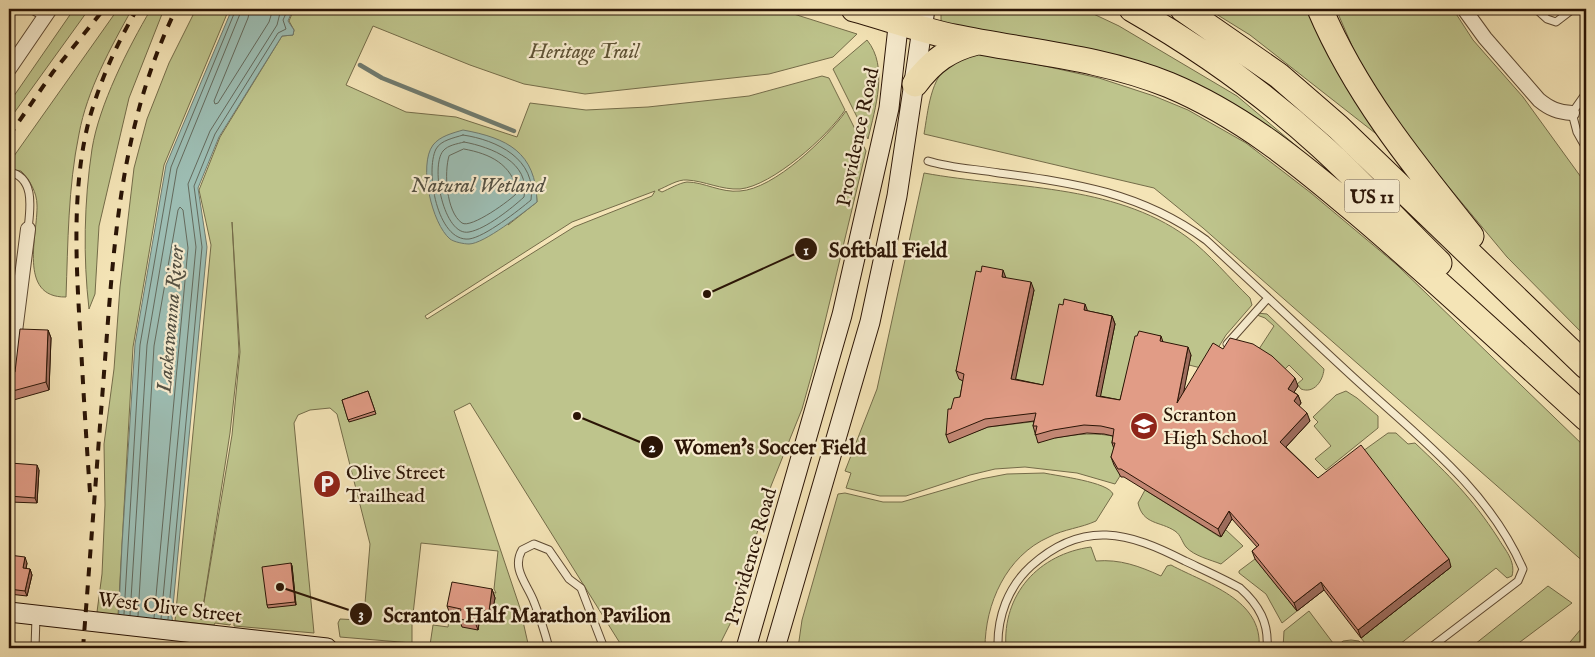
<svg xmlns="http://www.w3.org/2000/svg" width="1595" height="657" font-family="'IM FELL English',serif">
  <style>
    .green { fill: #bec48c; stroke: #746c49; fill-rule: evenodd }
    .water { fill: #9dbeb4; stroke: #6f7a6e }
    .pier { fill: #f4e4b6 }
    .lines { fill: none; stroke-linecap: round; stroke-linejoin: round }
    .shore { stroke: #646a5d; stroke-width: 1 }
    .stream { stroke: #6f7a6e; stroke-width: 4.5 }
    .lane-casing { stroke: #5d4932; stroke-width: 9 }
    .street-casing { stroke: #5d4932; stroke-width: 16 }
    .secondary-casing { stroke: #2b1506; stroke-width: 21 }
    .highway-casing { stroke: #2b1506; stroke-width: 27 }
    .lane { stroke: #f8edd0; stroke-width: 7 }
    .street { stroke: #f8edd0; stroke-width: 14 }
    .secondary { stroke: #f8edd0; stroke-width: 19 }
    .highway { stroke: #f4e4b6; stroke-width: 25 }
    .rail { stroke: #2b1506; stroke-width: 4; stroke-dasharray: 9 9; stroke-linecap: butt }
    .wall { fill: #c28673; stroke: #2b1506 }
    .shaded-wall { fill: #9e6d5e; stroke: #2b1506 }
    .building { fill: #e19c86; stroke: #2b1506 }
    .labels { text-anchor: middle; stroke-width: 4.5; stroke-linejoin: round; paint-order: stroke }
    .shield { fill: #f8edd0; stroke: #685643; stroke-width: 1 }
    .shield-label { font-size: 19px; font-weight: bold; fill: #2b1506 }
    .park-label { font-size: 20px; font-style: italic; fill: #5e5235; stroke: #f8edd0 }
    .street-label { font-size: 20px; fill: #2b1506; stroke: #f8edd0 }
    .poi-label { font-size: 20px; fill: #2b1506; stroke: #f8edd0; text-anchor: start }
    .water-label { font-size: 21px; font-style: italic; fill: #535043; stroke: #f8edd0 }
    .leader { fill: none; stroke: #2b1506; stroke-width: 2 }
    .callout-dot { fill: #2b1506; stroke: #f8edd0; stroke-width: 2 }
    .mark-label { font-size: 15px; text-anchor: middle; font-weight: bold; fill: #fff }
    .callout-label { font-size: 21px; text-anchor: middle; font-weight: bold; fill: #2b1506; stroke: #f8edd0; stroke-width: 4.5; stroke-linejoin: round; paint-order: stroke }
  </style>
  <rect width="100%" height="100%" fill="#f4e4b6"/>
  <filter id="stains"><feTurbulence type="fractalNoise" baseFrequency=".004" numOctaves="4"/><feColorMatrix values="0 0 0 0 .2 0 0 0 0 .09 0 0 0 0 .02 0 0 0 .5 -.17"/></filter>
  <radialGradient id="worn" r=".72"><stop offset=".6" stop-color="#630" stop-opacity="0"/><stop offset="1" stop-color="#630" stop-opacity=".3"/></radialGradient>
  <path class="green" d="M74,9H89L9,120V103Z
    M118,9H132C111,47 87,90 79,134C68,187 68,243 66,297C17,298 38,234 37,205C37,193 30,180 21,171L9,170V163Z
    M151,9H164L129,98L99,226L95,294L89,309C83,257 84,202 92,149C99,105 128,48 151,9Z
    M196,9H229L164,165L133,347L118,616L97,612L102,574L105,505L104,444L114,369L120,287L134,168L147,119L169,63Z
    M294,9H778L857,34L833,57L769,74L585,94L524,84L470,65L373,26L346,85L406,112L456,117L517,137L530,103L586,110L648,107L749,96L822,76L829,78L845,110C828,136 772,186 740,189C721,190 705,181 687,180C678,179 666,187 658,190L662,192C669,189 679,183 687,182C704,182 721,193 740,191C774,189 827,138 846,111L866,151L816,359L802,409L771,486L730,624L718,648H623L470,403L454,411L520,608L529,648H453L430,645L433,625L448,627L453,589L496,593L494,589L498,551L421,543L412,623V643L340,637L338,623L340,619L360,620L364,615L370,544L337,414L330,408L310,410L298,415L294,423L314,633L234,626V622H231L230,625L215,623L214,625L175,621L211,245L199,190L220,137L282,36L293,35L294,30L289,21ZM536,189L537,202L508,225ZM655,191L652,196L574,227L427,319L425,316L572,222ZM232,222L240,352L232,435L201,620L230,433L239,352Z
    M941,9H1083L1119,26L1237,96L1300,149L1308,159L1115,58L999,33L941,25Z
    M1208,9H1310L1384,140L1250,35Z
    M1336,9H1453L1473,40L1523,97L1586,184V337L1507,257L1403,132L1366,78Z
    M867,40C889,67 875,108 868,139L833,69Z
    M981,52L1099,78L1154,96L1188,110L1246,143L1311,193L1397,265L1586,448V564L1203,228L1154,188L924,134C928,112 930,76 952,63C960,58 972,56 981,52Z
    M924,173C1011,189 1113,183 1187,237C1210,254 1229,278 1250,298L1252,305L1226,335L1205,369L1189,365L1123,408L959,379L967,382L949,442L988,427L1039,421L1055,438C1077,434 1096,432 1117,437L1120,476L1115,484L1077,473L1025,467L995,469L970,475L906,496H880L846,488L851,473L845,471L877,389Z
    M1257,313L1267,314L1324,369C1323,381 1314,394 1301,389L1297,384L1303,379L1289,365L1283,371L1259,349L1274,326L1265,318L1257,315Z
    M1346,391L1357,398L1378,416V428L1326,470L1315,459L1331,446L1314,426L1318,422L1313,417L1336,395Z
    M1388,433H1396L1408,444L1415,443C1449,475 1472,498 1498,538C1505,550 1516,561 1512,576L1507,578L1496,568L1395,648H1369L1361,638L1451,567L1363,451Z
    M1044,473C1058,476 1108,482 1113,494L1096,521C1081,528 1064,529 1049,537C1006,556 985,604 985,648H798L802,620L838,494L845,493L883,502H902L981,479L1007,474Z
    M1145,490L1220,537L1225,529L1243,546L1221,564C1211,560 1194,556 1186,547C1182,542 1181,535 1175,531C1160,521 1143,525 1138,503Z
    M1091,547L1096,561C1120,559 1139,566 1161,576L1167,566L1171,565C1206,584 1263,599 1259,648H1006C1002,594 1039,554 1091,547Z
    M1255,559L1297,611L1282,623L1266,594L1239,573V571Z
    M1548,586L1572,603L1512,648H1470Z
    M1309,611L1333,643L1326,648H1283L1284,631Z
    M1586,623V648H1565Z
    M1351,640L1359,641L1365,648L1336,647L1343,641Z"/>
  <path class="water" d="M232,9H293L288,21L294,30L293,35L282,36L219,137L198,188L207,247L172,617L175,648H117L122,545L135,344L166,165Z
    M463,130C507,138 536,152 537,202C524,212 484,244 469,244C464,244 454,242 450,239C432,224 418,165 433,145C440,136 453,133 463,130Z"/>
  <path class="pier" d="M116,616L175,622L178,648L115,642Z"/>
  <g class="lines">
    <path class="shore" d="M250,9L248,18L214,101L215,104L218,103L269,22L273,9
      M463,135C497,140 537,159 531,200C519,210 485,237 469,239C437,242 425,171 436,149C441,140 454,138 463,135Z
      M464,142C491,147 531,162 524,197C512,208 486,229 469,232C444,237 430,167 443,151C448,145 457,144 464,142Z
      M464,149C491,154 511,164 518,192C511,200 471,229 462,223C446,212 444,172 449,156Z
      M124,614L140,345L171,167L236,9
      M130,615L147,345L177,169L242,9
      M138,616L154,346L178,210L180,207L183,210L188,248L154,618
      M161,619L196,247L188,184L210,131L277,25L281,9
      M168,619L202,247L194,186L215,134L278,33L286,29L283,20L288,9"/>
    <path class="stream" d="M360,65L382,78L514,131"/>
    <g class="lane-casing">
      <path id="lane" d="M30,9L45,17
        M1536,9L1547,19L1556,22L1573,9
        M1586,93L1572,113L1577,132L1586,148
        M928,161C950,168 976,169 999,173C1076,183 1142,193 1206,240C1255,285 1304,332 1353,377C1416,435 1488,488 1523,569L1518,581L1430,648
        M9,172C36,177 30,210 28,229
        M1227,344L1268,298
        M35,648L36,617
        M549,648C545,633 540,617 534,602C528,585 511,569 522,550L534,544L549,550L569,579L581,588L604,648
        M998,648C997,617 1008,587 1031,566C1083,519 1129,532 1185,561C1204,570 1222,578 1240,588C1259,605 1269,623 1267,648"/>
    </g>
    <g class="street-casing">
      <path id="street" d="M1464,9L1485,38L1539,100C1550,109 1558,112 1572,113
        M9,69L50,9
        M9,379L28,229"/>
    </g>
    <g class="secondary-casing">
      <path id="secondary" d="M9,612L327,648
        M746,648L842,315L889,108L900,9
        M775,648L870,322L897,196L925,9"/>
    </g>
    <g class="highway-casing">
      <path id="highway" d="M854,9C887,18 920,30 954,37C1026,52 1100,57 1169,85C1241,115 1299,163 1358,213C1436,279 1510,349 1586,418
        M1132,9C1200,48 1262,92 1320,145C1361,182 1399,224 1439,263
        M1183,9L1278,75L1338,127L1586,366
        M1320,9C1356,94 1414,165 1471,236
        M915,84C932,61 949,49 977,42"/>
    </g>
    <use href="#lane" class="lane"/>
    <use href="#street" class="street"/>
    <use href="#secondary" class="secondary"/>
    <use href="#highway" class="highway"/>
    <path class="rail" d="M9,136L53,72L104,9
      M90,492C86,438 83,383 80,329C76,262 72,190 88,124C99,83 116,45 137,9
      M83,648C90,557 97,465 104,373C114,245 119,127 176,9"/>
  </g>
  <path class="wall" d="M981,272L1006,278L1034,290L1015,379L1043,385L1088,311L1112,316L1115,324L1100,396L1120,400L1137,336H1161L1163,342L1191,355L1183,392L1223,349L1298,386L1294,392L1298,395L1301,403L1299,406L1310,421L1286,447L1318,478L1451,567L1361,638L1324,590L1297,611L1255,559L1252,551L1257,547L1232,519L1221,537L1124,477H1121L1114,465L1111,457L1114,449L1112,443L1113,436L1104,434L1087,433L1055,438L1038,443L1033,426L1034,421L988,427L949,443L946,435L951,409L960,397L963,381L959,379L956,371Z
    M48,330L51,338L49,390L10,401L9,396V379Z
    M368,391L376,414L349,422L342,400Z
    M39,470L37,503L10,502L9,498V484Z
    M9,555L27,563L26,569H30L32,575L27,596L9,594V596Z
    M291,563L292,566L296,605L268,608L267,605Z
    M492,589L495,598L491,619L480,617L478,630L462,627L459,619L460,616L450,614L447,606Z"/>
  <path class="shaded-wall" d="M1003,270L1006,278L1002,277Z
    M1031,282L1034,290L1014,387L1011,379Z
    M1085,304L1088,312L1084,310Z
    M1112,316L1115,324L1099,404L1096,396Z
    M48,330L51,338L49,390L46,382Z
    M1188,347L1191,355L1180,411L1177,403Z
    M1295,378L1298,386L1291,397L1288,389Z
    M1298,395L1301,403L1297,409L1294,401Z
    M1307,413L1310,421L1283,450L1280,442Z
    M37,465L39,470L37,503L35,498Z
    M1229,511L1232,519L1221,537L1218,529Z
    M25,557L27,563L25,574L23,568Z
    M1449,559L1451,567L1361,638L1358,630Z
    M291,563L292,566L296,605L295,602Z
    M30,569L32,575L27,596L25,591Z
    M1321,582L1324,590L1297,611L1294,603Z
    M492,589L495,598L491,619L489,611Z
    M477,609L480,617L478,630L475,622Z"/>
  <path class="building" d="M982,266L1003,270L1002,277L1031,282L1011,379L1043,385L1059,304L1063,305L1064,299L1085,304L1084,310L1112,316L1096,396L1120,400L1135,336H1137L1139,331L1161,336L1160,341L1188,347L1177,403L1213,343L1223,349L1230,338L1253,344L1272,356L1295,378L1288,389L1298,395L1294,401L1307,413L1280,442L1318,478L1361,445L1449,559L1358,630L1321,582L1294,603L1252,551L1259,545L1229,511L1218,529L1121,469H1118L1111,457L1115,443H1112L1114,429L1101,426L1084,425L1053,430L1035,435L1037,426H1033L1036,413L985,419L946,435L948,409H951L954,398L960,397L964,374L956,371L976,271L981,272Z
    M20,329L48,330L46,382L9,392V379L15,372Z
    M368,391L375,411L348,420L342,400Z
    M10,463L37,465L35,498L9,496Z
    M9,555L25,557L23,568L30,569L25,591L9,589Z
    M291,563L295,602L267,605L262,567Z
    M452,582L492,589L489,611L477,609L475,622L459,619L461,609L447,606Z"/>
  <defs>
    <g id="school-disc" transform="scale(1.4375)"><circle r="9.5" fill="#8f2418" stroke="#f8edd0"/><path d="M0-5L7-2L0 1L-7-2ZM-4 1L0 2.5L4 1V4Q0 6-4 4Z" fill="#fff"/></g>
    <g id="parking-disc" transform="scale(1.4375)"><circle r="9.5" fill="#8f2418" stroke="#f8edd0"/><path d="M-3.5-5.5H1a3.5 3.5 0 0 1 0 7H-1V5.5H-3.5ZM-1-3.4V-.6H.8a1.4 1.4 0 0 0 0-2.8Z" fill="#fff"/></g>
  </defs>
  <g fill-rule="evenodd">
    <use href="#school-disc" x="1144" y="426"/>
    <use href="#parking-disc" x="327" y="484"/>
  </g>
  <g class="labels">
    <rect class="shield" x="1344.5" y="179.5" width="55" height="33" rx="4"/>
    <g class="shield-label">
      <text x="1372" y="203">US 11</text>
    </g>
    <g class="park-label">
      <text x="584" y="58">Heritage Trail</text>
    </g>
    <g class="street-label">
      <text transform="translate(857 137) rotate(-78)" y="7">Providence Road</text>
      <text transform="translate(750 556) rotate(-74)" y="7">Providence Road</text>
      <text transform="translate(170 607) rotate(7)" y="7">West Olive Street</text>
    </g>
    <g class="poi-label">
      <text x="1163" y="421">Scranton<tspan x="1163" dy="23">High School</tspan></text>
      <text x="346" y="479">Olive Street<tspan x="346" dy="23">Trailhead</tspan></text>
    </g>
    <g class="water-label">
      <text x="478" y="192">Natural Wetland</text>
      <text transform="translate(170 319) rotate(-85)" y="7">Lackawanna River</text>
    </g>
  </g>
  <path class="leader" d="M707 294L806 249M577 416L652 447M280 587L361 614"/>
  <g class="callout-dot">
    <circle cx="707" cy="294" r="5"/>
    <circle cx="577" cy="416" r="5"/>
    <circle cx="280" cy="587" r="5"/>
    <circle cx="806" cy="249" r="12"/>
    <circle cx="652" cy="447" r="12"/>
    <circle cx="361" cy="614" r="12"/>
  </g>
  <g class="mark-label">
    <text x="806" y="255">1</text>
    <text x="652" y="452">2</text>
    <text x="361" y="619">3</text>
  </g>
  <g class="callout-label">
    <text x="888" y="257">Softball Field</text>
    <text x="770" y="454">Women's Soccer Field</text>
    <text x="527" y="622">Scranton Half Marathon Pavilion</text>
  </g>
  <rect width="1595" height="657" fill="none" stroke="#f4e4b6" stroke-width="30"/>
  <rect x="10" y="10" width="1575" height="637" fill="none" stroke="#2b1506" stroke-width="2.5"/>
  <rect x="15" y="15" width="1565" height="627" fill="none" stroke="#2b1506"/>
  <rect width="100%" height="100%" filter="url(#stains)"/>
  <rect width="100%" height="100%" fill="url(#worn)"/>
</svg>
